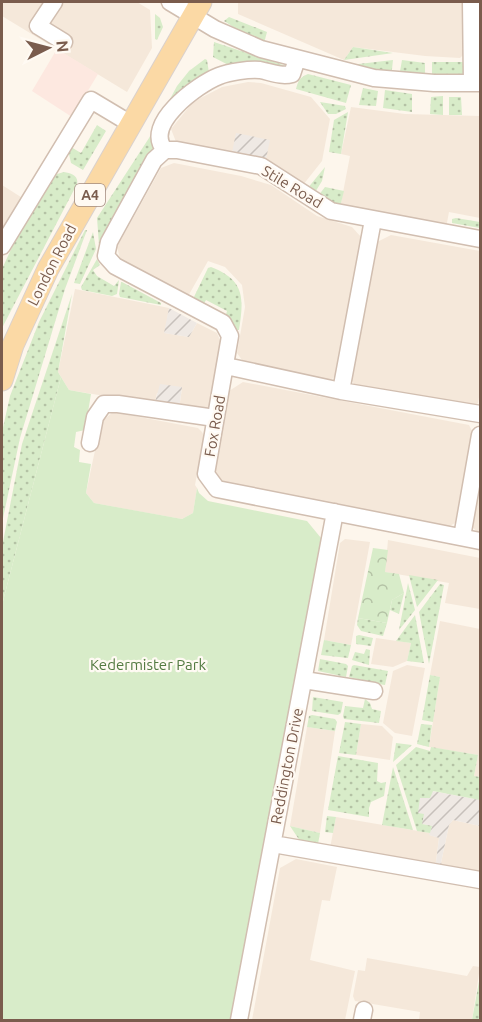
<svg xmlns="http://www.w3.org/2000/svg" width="482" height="1022" font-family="Ubuntu,sans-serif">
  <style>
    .residential { fill: #f5e8da }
    .commercial { fill: #fde8e0 }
    .industrial { fill: url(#industrial-furrows) }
    .grass { fill: url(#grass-dots) }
    .forest { fill: url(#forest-crowns) }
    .park { fill: #d8ecc9 }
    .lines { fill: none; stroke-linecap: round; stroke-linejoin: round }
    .minor-casing { stroke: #d1beb0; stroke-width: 19 }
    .major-casing { stroke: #dad1cd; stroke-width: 23 }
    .minor { stroke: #fff; stroke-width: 16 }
    .major { stroke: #fbd9a5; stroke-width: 21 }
    .labels { text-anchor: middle; stroke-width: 4.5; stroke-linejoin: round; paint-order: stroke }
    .shield { fill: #fffaf3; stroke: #a28b7f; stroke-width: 1.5 }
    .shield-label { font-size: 14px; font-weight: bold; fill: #7a5c4d }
    .street-label { font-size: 15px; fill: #7a5c4d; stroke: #fffaf3 }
    .park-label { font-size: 15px; fill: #537a41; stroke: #fffaf3 }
  </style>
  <defs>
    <pattern id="industrial-furrows" width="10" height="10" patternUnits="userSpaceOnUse" patternTransform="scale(1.5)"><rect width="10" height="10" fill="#efe9e4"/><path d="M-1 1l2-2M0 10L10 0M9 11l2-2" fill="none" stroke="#c7c0bb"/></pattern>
    <pattern id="grass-dots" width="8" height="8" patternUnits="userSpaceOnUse" patternTransform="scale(1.5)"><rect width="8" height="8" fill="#d8ecc9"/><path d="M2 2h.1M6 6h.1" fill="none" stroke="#b4c2a5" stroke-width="1.8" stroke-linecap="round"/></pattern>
    <pattern id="forest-crowns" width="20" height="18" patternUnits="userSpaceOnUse" patternTransform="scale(1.5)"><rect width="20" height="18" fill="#d8ecc9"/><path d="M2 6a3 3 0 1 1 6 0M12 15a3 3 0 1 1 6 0" fill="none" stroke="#b4c2a5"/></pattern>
  </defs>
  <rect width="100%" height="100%" fill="#fdf6ec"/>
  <path class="residential" d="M2,2H137L150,10L152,48L127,92L2,16Z
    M238,2H462L463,55L460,58L425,56L353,47L344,60L238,14Z
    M248,82L261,83L311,97L330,119L322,161L303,185L265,164L269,140L231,157L178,147L171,129L193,102L222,87Z
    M351,107L405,114L480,116V218L449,212L446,228L340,208L350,156L341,154Z
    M174,163L241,176L271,185L317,216L352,227L361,237L335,376L329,382L247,367L237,353L245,307L242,285L225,267L208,261L187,298L121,262L117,247L161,168Z
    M2,185L24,199L2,237Z
    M391,235L480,251V391L478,403L471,409L356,387L351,379L377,242Z
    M75,289L169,308L165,333L189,337L197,323L217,333L222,345L210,408L203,414L179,409L182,388L157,393L155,402L152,404L69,390L58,372Z
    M243,382L469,425L473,433L455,523L448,527L223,488L214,473L229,391Z
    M113,412L198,428L202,432L204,436L195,485L197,488L193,513L182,519L137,511L94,503L86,493L101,422Z
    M480,478V534L472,527Z
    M345,539L370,542L351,645L324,640L340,543Z
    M388,540L480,558V609L445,603L449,583L385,572Z
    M440,621L480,629V777L474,776L478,755L429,747L440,677L430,675Z
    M376,638L411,643L407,661L393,667L371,664Z
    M407,665L425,668L412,736L395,733L383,723L393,671Z
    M361,724L382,726L393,737L390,760L356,755Z
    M307,727L335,731L320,833L290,826Z
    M336,817L430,833V835L439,838L436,862L431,867L330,848Z
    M453,820L480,826V874L444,867L441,863L449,825Z
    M296,859L337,867L330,901L322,900L310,960L355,971L345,1020H252L280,868Z
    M367,958L467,976L473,966L480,967L472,1020H419L420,1012L355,1001L353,996L358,970L365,971Z"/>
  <path class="commercial" d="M57,49L98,74L72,117L32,91Z"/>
  <path class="industrial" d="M236,133L270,140L265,164L231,157Z
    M169,308L197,323L189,337L164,333Z
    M160,384L182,387L179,409L155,402Z
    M432,791L480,800V826L453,820L449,825L441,863L444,867H431L436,862L439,838L429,835L432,826L422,824L417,813L420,797Z"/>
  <path class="grass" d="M155,14L160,18L163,27L157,40L155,39Z
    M229,17L267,32L264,43L251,38L224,21Z
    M214,42L286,66L289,69L240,71L213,57Z
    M353,47L393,53L344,60Z
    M205,59L207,60L210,79L194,88L129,188L127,197L99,245L97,218L149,138L177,86L189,71Z
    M393,60L391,78L350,65Z
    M402,60L425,63V81L399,77Z
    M432,62H464L467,75L432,80Z
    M308,74L351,85L346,103L296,89C298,81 300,77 308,74Z
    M363,88L378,91L376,106L359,105Z
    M385,90L412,94V112L383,108Z
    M443,96V115L430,114L431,97Z
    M449,97H461L462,115H449Z
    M320,102L345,106L346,109L336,114H328Z
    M348,112L341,154L329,152L334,120Z
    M97,125L106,131L83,170L71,163L69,154L71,147L81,153Z
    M325,167L322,181L314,194L307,189Z
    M64,172C71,173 79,176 77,184L2,328V269L13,245L52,179L57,174Z
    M325,187L344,191L340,207L318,196Z
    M456,218L480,222V228L452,223V219Z
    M85,230H87L65,289L20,438L2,523V432L10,396L39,322Z
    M93,232L96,249L80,284L74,283Z
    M97,259L100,265L93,270L97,276L114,286L119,280L117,294L112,296L82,290L81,287Z
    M211,267C245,280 244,298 239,330H236L225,318L227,311L206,300L202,307L192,301L208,268Z
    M121,282H122L161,303V305L120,297L119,294Z
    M72,294L58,372L61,377L2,605V547L22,444Z
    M409,575L438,580L417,607Z
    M408,583L415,610L399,630Z
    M440,584L444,585L429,664L419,612Z
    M404,593L399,614L390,610L392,600Z
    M415,615L424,663L407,661L411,643L396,641Z
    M358,618L387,623L383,636L361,631L357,625Z
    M359,635L373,638L371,646L356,644V636Z
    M324,640L351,645L348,658L321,655Z
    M366,649L370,650L369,665L352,660L355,652L364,654Z
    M320,659L346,664L348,666L346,677L318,671Z
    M354,665L388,671L385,685L378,684L372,689L366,690L367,681L349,677L352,666Z
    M430,675L440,677L433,722L422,720Z
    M313,697L343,702L341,713L338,715L312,711Z
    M365,699L370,703L372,709L381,711L379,723L344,719L343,716L345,706L363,708Z
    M312,715L335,719L337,722L335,731L307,727L309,716Z
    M345,722L361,724L356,755L339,753Z
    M421,724L432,725L429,747L417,744Z
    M396,743L412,745L393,762Z
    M416,747L430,751L431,747L478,755L474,776L480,777V800L433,791L430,798H420L418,813L424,814L422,824L432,826L430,833L417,831L396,765Z
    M338,756L378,763L377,781L381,783L386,782L384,796L371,802L369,808V817L328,810Z
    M393,767L413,830L382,825Z
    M327,816L336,817L333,833L325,832Z
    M290,826L320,833L318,844L300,841Z
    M480,976V1020H472Z"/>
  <path class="forest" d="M373,548L388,550L385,572L399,574L404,593L392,600L387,623L358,618Z"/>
  <path class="park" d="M61,377L69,390L91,394L85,430L76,432L74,447L80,450L79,462L91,464L86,493L94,503L182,519L193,513L197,488L199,493L208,501L307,521L321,538L230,1020H2V605Z"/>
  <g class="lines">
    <g class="minor-casing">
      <path id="minor" d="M54,2L38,26L64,42
        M170,2L215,29L261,49L374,78L434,83H480
        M471,2L472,83
        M165,150C142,125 198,84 219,76C229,72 249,69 260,70C271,72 281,77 292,74L297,59
        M480,239L331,211L261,166L177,150H165L154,160L109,242L106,256L115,266L223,323L230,336L206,474L217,489L480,541
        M2,246L91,100L131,124
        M226,366L341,391L480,414
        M341,391L373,220
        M90,443L95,417L104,404H118L215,418
        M462,537L480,435
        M304,680L374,691
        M273,844L480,880
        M239,1020L335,512
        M362,1020L364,1010"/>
    </g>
    <g class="major-casing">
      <path id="major" d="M2,380L13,345L48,269L201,2"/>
    </g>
    <use href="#minor" class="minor"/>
    <use href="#major" class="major"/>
  </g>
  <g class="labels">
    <rect class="shield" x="75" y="184" width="30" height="22" rx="4.5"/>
    <g class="shield-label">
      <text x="90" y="200">A4</text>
    </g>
    <g class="street-label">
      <text transform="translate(292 187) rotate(31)" y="5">Stile Road</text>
      <text transform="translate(52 265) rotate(-63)" y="5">London Road</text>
      <text transform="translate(215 426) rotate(-80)" y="5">Fox Road</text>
      <text transform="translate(287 766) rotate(-79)" y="5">Reddington Drive</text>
    </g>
    <g class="park-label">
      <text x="148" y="670">Kedermister Park</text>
    </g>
  </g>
  <rect width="482" height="1022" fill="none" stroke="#7a5c4d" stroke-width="6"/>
  <g transform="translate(48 48) rotate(84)" stroke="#fffaf3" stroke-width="4.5" paint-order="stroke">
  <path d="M0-4.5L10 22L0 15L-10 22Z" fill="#7a5c4d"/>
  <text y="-9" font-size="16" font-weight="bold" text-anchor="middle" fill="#7a5c4d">N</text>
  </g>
</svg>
